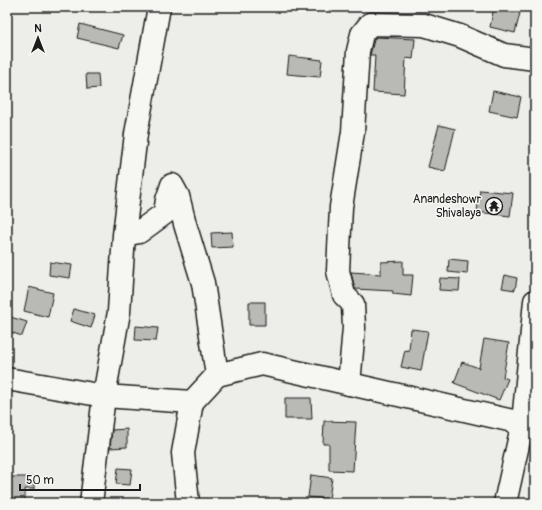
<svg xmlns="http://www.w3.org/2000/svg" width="542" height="510" font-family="Pangolin,sans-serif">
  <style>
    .building { fill: #b9b9b6; stroke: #1c1c1c }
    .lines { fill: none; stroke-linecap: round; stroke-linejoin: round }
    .minor-casing { stroke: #1c1c1c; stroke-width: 25 }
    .major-casing { stroke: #1c1c1c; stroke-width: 25 }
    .minor { stroke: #f6f6f2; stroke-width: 22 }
    .major { stroke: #f6f6f2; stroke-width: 22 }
    .labels { text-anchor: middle; stroke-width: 3; stroke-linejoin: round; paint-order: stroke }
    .poi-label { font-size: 12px; fill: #1c1c1c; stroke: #f6f6f2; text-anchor: end }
  </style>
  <rect width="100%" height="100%" fill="#edede9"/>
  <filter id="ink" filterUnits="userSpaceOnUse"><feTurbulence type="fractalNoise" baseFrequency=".025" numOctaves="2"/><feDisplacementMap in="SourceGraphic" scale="8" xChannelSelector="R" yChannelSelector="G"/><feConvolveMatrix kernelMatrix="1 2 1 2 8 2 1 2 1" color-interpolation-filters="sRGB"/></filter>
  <g filter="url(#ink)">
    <path class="building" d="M494,7L520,13L515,33L490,27Z
      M80,24L123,35L119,48L77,38Z
      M376,37L415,39L413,59L406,58L404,94L373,92L375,55H370L374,40Z
      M289,56L322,60L320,77L287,74Z
      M86,74H98L99,88L87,89Z
      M493,91L521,97L517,117L489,111Z
      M439,125L455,129L445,171L428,167Z
      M480,190L513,193L510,216L477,212Z
      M232,232L233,247L212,248L211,233Z
      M449,259L468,261L467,274L448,272Z
      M403,261V275H413L411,296L393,294V291L355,289L351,272L381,274V262Z
      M50,262L72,265L70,278L49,275Z
      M505,275L517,278L515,290L502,288Z
      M440,278L460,279L459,291L439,290Z
      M29,287L53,293L48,317L24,311Z
      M249,302H265V325H249Z
      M74,309L95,315L91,328L70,321Z
      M7,316L27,322L22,336L7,331Z
      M136,326L158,328L156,341L135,340Z
      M411,329L428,331L421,371L401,367L405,350L409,351Z
      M484,339L509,343L503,377L508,379L499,400L454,383L462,362L479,368Z
      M285,398H311L312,419H285Z
      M324,421L356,422L353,471L329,470V444H323Z
      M127,429V447L110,448L112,430Z
      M118,468L132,469L130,485L116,484Z
      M311,475L332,478L329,499L308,497Z
      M9,477H34V489H25V503H9Z"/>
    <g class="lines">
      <g class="minor-casing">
        <path id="minor" d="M124,235L139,232L165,213L167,200L172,185L178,196L185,224L203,283L217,375
          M349,384L354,328L353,304L344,295L338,271L341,207L353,132L358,51L362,34L370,24L424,25L460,36L504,55L535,59
          M91,503L104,396L119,312L124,235L136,134L159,7
          M188,503L183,453L192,402
          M505,503L523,422L535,301"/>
      </g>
      <g class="major-casing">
        <path id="major" d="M7,379L104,396L192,402L217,375L262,364L535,426"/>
      </g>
      <use href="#minor" class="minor"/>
      <use href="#major" class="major"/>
    </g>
  </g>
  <defs>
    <g id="temple-ring" transform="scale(0.9)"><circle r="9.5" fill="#f6f6f2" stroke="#1c1c1c" stroke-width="1.5"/><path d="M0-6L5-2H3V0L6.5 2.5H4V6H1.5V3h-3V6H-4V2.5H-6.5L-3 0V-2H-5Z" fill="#1c1c1c"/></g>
  </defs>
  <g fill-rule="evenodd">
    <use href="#temple-ring" x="494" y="206"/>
  </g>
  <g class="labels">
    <g class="poi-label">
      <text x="481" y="203">Anandeshowr<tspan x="481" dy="14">Shivalaya</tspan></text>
    </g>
  </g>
  <rect width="542" height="510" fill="none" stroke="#f6f6f2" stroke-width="24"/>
  <rect x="12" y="12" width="518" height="486" fill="none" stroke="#1c1c1c" stroke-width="1.5" filter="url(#ink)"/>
  <g transform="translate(38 38)" stroke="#f6f6f2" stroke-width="3" paint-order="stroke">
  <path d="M0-3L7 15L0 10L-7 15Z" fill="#1c1c1c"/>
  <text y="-6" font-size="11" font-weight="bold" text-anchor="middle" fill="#1c1c1c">N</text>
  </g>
  <path d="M20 484v6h120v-6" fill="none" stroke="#1c1c1c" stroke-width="2"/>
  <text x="26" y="484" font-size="12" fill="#1c1c1c" stroke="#f6f6f2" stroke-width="3" paint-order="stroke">50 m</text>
</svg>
